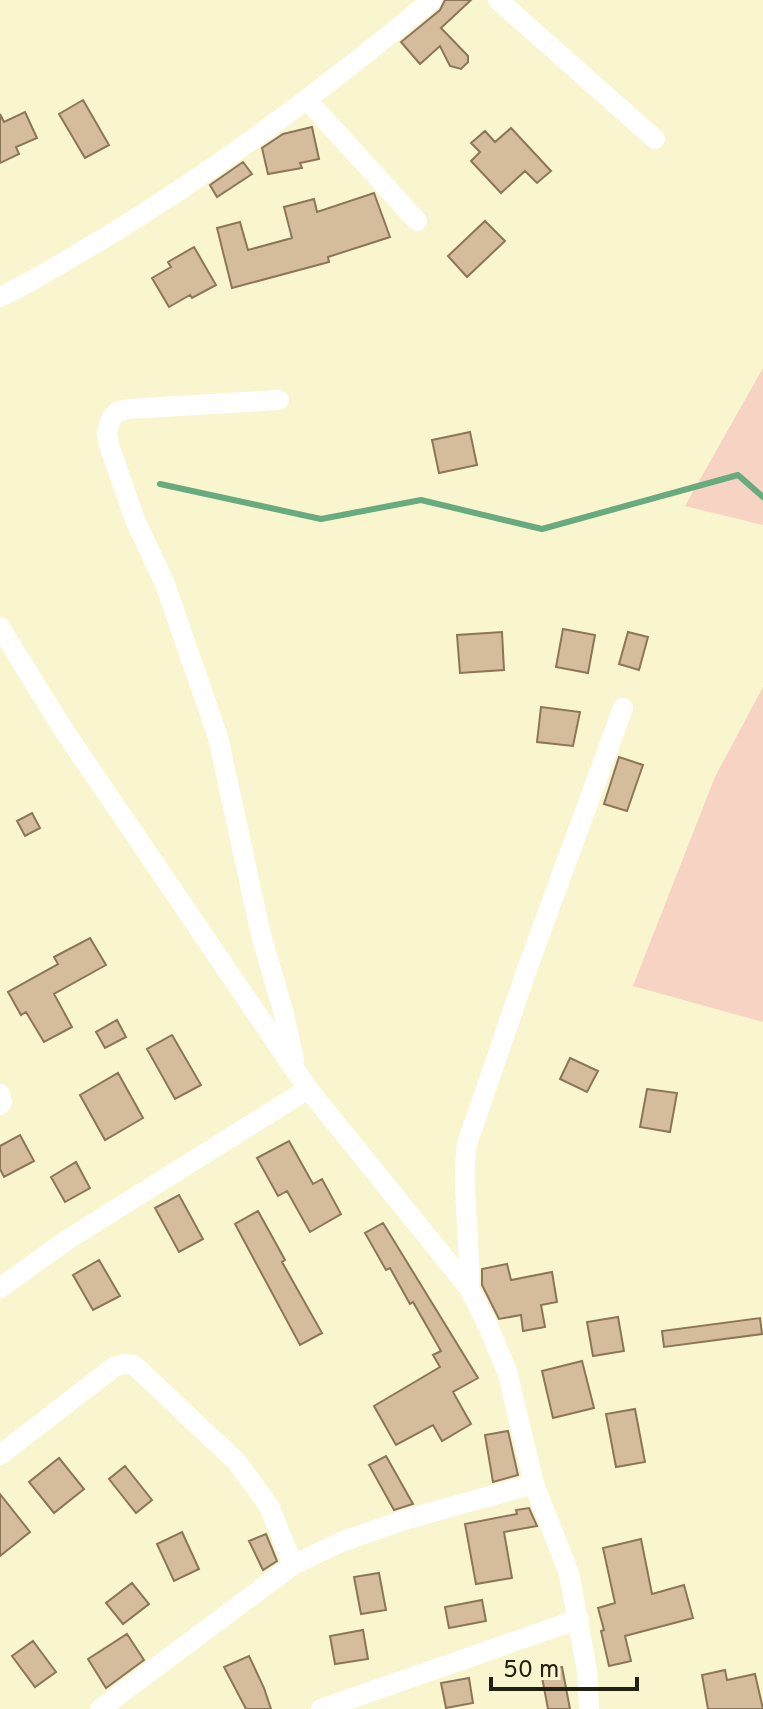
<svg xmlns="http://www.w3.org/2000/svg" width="763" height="1709" font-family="Overpass,sans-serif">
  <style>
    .green { fill: #f6d3c2 }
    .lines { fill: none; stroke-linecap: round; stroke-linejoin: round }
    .stream { stroke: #67ab7f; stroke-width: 6 }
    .building { fill: #d4bc9d; stroke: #8c7659; stroke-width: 2 }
    .minor { stroke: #fff; stroke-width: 20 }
  </style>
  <rect width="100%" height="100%" fill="#f9f5cf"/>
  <path class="green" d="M763,368V525L685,506Z
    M763,687V1022L633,986L715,777Z"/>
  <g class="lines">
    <path class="stream" d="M160,484L321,519L421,500L542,529L738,475L763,497"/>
  </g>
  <path class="building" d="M445,0H471L441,28L468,56V62L461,69L450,66L440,46L420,64L401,42L440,10Z
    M83,100L109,145L85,158L59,114Z
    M25,112L37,138L16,147L19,154L0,163V114L4,122Z
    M312,127L319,159L300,163L302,168L268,174L262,148L283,134Z
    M511,128L551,171L537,183L525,171L501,193L471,161L480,152L471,143L485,131L495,142Z
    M243,162L252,174L217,197L210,185Z
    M374,193L390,237L328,257L329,262L232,288L217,228L240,222L248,250L292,238L284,207L314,199L317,212Z
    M485,221L505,241L467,277L448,256Z
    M194,247L216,285L192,298L190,295L169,307L152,278L171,267L168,262Z
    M470,432L477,465L439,473L432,440Z
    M563,629L595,635L588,673L556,667Z
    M502,632L504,670L460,673L457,635Z
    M628,632L648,637L639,670L619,664Z
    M541,707L580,712L573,746L537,742Z
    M619,757L643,765L627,811L604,804Z
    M32,813L40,828L25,836L17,821Z
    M90,938L106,965L54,994L72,1027L44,1042L26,1012L21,1015L8,992L58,964L54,957Z
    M117,1020L126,1037L105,1048L96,1032Z
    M172,1035L201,1085L175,1099L147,1049Z
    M570,1058L598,1071L587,1092L560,1079Z
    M118,1073L143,1118L105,1140L80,1095Z
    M647,1089L677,1093L670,1132L640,1127Z
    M20,1135L34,1161L4,1177L0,1169V1146Z
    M289,1141L313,1184L322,1179L341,1214L310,1232L287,1191L278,1196L257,1158Z
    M76,1162L90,1188L65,1202L51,1177Z
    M179,1195L203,1239L179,1252L155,1208Z
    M258,1211L285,1260L282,1262L322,1333L300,1345L235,1224Z
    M383,1223L478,1378L453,1392L471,1424L442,1441L433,1425L396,1445L374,1406L440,1367L433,1355L441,1351L413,1302L410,1304L390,1268L386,1270L365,1233Z
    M99,1260L120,1296L93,1310L73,1275Z
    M507,1264L511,1280L552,1272L557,1302L541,1305L545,1327L523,1331L521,1315L499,1319L482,1285V1269Z
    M618,1317L624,1351L593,1356L587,1322Z
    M760,1318L762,1334L664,1347L662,1331Z
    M582,1361L594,1408L553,1418L542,1371Z
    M635,1409L645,1462L616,1467L606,1414Z
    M508,1431L518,1475L493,1482L485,1435Z
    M386,1456L413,1504L394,1510L369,1465Z
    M59,1458L84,1489L54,1513L29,1482Z
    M125,1466L152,1500L136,1513L109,1479Z
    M0,1494L30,1532L0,1556Z
    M529,1508L537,1526L504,1532L512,1578L476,1584L465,1524L517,1514L516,1510Z
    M182,1532L199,1569L174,1581L157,1544Z
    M266,1534L277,1561L263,1570L249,1541Z
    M641,1539L652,1594L684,1585L693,1618L625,1636L631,1661L609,1666L601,1631L604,1630L598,1608L615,1603L603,1548Z
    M379,1573L386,1610L361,1614L354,1577Z
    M132,1583L149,1604L123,1624L106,1603Z
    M482,1600L486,1621L449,1628L445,1607Z
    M363,1630L368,1659L335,1664L330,1636Z
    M127,1634L144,1660L106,1688L88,1659Z
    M33,1641L56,1672L35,1687L12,1656Z
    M249,1656L264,1688L271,1709H246L224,1667Z
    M562,1667L570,1709H548L541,1672Z
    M725,1670L727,1680L755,1674L763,1709H708L702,1675Z
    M469,1678L473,1703L446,1708L441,1683Z"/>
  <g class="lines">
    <path class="minor" d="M498,0L655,139
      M308,101L417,221
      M0,297C37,280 71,257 106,237C224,165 326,87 432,0
      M279,400L128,409L117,412L111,419L107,432L109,445L135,520L165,584L218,737L261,935L284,1014L294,1061
      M0,627L61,726L308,1089L469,1288L488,1326L507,1371L534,1484L569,1573L587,1671L589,1709
      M0,1094L2,1102L0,1105
      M0,1288L67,1240L308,1089
      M469,1288C471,1240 461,1192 467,1144L530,961L623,708
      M0,1455L114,1367L124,1364L134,1365L237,1462L269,1506L293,1565
      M100,1709L293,1565L341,1542L404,1520L534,1484
      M321,1709L579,1619"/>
  </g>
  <path d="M491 1677v12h146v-12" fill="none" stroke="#222013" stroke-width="4"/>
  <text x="503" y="1677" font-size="24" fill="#222013" stroke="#f9f5cf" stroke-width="6" paint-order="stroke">50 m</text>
</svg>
